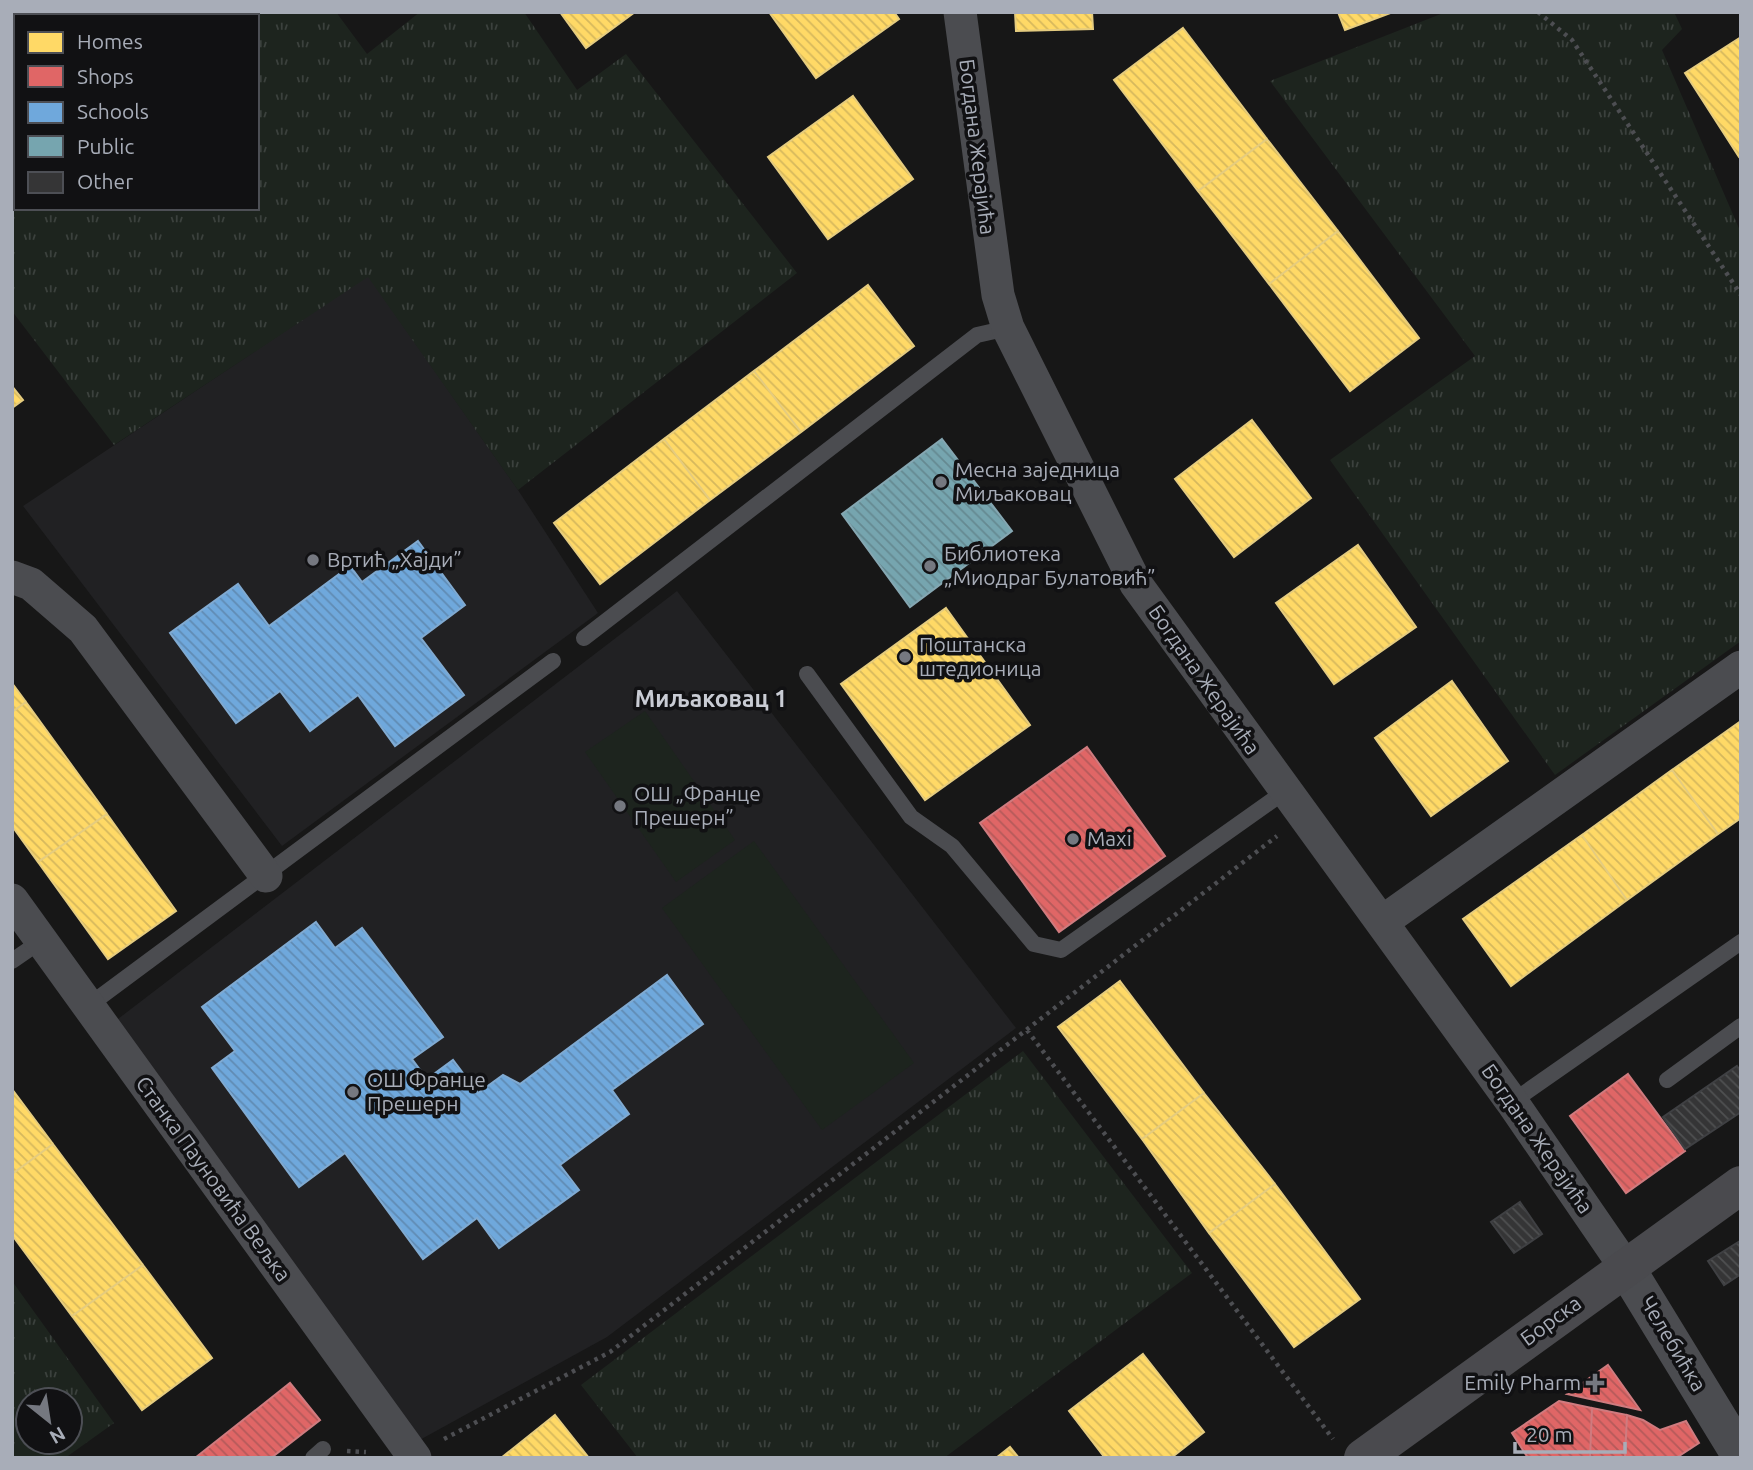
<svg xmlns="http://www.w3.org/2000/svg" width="1753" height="1470" font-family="Ubuntu,sans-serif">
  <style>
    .built { fill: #212123 }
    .green { fill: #1d241e }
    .park { fill: url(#park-tufts); fill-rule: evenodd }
    .homes { fill: url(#homes-back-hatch); stroke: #e5cc7f; stroke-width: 2 }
    .shops { fill: url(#shops-back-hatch); stroke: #cf7b7f; stroke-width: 2 }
    .schools { fill: url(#schools-back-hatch); stroke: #80aad1; stroke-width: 2 }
    .public { fill: url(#public-back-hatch); stroke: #85a7b2; stroke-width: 2 }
    .building { fill: url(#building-back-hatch); stroke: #3f4043; stroke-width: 2 }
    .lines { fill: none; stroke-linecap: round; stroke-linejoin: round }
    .path { stroke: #4d4e52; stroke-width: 4.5; stroke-dasharray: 3.5 5; stroke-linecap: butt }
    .service { stroke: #4b4c50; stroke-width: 16 }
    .minor { stroke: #4b4c50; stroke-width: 33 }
    .tertiary { stroke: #4b4c50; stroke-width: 38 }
    .secondary { stroke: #4a4a4e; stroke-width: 38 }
    .poi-dot { fill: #757880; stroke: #111113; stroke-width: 2.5 }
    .labels { text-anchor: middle; stroke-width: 7; stroke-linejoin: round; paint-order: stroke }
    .street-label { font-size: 21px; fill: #a8adb8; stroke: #111113 }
    .poi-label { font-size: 21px; fill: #a8adb8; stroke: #111113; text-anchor: start }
    .neighbourhood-label { font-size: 23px; font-weight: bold; fill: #c9ccd4; stroke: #111113 }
  </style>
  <defs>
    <pattern id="park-tufts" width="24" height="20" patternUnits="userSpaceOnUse" patternTransform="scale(1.75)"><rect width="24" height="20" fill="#1d241e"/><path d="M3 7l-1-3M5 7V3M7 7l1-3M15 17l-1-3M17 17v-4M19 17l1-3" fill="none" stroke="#3b413d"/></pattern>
    <pattern id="homes-back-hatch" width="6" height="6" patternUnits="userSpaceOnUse" patternTransform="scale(1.75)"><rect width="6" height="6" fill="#ffd966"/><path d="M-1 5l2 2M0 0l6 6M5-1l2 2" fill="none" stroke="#d6b85d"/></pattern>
    <pattern id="shops-back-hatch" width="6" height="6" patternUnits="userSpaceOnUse" patternTransform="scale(1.75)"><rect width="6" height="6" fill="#e06666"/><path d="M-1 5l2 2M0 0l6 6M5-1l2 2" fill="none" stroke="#b45a5a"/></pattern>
    <pattern id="schools-back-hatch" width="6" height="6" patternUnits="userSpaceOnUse" patternTransform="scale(1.75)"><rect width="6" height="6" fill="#6fa8dc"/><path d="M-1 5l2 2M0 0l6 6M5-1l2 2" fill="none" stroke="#608bb3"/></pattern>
    <pattern id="public-back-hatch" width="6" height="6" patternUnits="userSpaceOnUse" patternTransform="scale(1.75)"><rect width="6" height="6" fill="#76a5af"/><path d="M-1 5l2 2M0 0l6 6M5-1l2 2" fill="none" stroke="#658991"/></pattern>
    <pattern id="building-back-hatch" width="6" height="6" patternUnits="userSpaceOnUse" patternTransform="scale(1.75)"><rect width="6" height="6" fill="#353536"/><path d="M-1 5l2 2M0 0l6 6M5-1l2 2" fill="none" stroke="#4f5051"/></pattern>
  </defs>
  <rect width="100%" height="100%" fill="#171717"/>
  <path class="built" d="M368,276L518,490L598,613L282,846L23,506Z
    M677,591L1016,1028L607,1337L407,1447L114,1022Z"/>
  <path class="green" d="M645,711L735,840L676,882L585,752Z
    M754,841L914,1063L822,1130L662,908Z"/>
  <path class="park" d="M12,12H165L169,16H16V208H257V16H187L192,12H336L367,54L420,12H524L577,90L626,54L797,273L518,490L368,277L114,445L12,311Z
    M1446,12H1674L1682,29L1662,50L1741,233V641L1555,775L1330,460L1475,356L1270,81Z
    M1023,1051L1192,1273L944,1458H638L581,1385Z
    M12,1281L114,1423L65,1458H12ZM28,1400H70V1442H28Z"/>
  <path class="homes" d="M560,12H635L586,48Z
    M769,12H894L899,19L816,78Z
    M1015,12H1092L1093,29L1016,31Z
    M1338,12H1393L1345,30Z
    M1183,28L1267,139L1198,191L1114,80Z
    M1741,37V156L1739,157L1685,73Z
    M853,96L913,179L828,239L768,157Z
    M1267,139L1338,231L1269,284L1198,191Z
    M1338,231L1419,338L1350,391L1269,284Z
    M868,285L914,346L801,432L754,371Z
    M754,371L801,432L710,500L664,439Z
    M12,386L23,400L12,408Z
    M1252,420L1311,498L1234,557L1175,479Z
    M664,439L710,500L600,584L554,523Z
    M1358,545L1416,627L1334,684L1276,603Z
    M946,608L1030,725L925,800L841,684Z
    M1452,681L1508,761L1431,816L1375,738Z
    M12,683L26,702L12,712Z
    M26,702L107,814L38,862L12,826V712Z
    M1741,721V818L1718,834L1672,770Z
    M1672,770L1718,834L1627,900L1582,835Z
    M107,814L176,911L108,959L38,862Z
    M1582,835L1627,900L1511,986L1463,919Z
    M1120,981L1204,1093L1142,1139L1058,1027Z
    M12,1089L53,1144L12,1174Z
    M1204,1093L1275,1184L1209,1233L1142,1139Z
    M53,1144L143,1265L72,1316L12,1235V1174Z
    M1275,1184L1360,1299L1294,1347L1209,1233Z
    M143,1265L212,1358L142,1410L72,1316Z
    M1143,1354L1204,1432L1171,1458H1105L1069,1411Z
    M555,1415L589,1458H501Z
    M1010,1447L1019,1458H996Z"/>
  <path class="shops" d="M1087,747L1165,856L1059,932L980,823Z
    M1628,1074L1685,1151L1626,1193L1570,1116Z
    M1608,1365L1640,1410L1567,1394Z
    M290,1383L320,1420L271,1458H195Z
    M1559,1401L1592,1408L1590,1458H1528L1512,1433Z
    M1592,1408L1627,1415L1625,1458H1590Z
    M1627,1415L1643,1420L1660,1430L1686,1421L1699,1443L1676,1458H1625Z"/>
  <path class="schools" d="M418,541L465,605L421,638L464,695L395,746L358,695L310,731L280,691L236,723L170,633L238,584L269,626L350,566L362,582Z
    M316,922L335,948L362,928L443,1037L412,1059L427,1079L453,1060L478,1093L503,1075L520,1084L667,975L703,1024L612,1090L629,1114L560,1165L579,1190L499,1248L477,1218L423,1259L345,1153L299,1187L212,1068L235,1051L202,1007Z"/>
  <path class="public" d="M942,439L1012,531L910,607L842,514Z"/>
  <path class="building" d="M1737,1066L1741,1072V1112L1685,1149L1663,1117Z
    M1520,1202L1542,1234L1514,1253L1491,1222Z
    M1740,1241L1741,1274L1724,1285L1708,1261Z"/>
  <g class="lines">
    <path class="path" d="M1538,12L1572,40L1741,295
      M1027,1030L1333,1439
      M444,1439L610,1352L1277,836
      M347,1451L366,1452"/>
    <path class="service" d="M584,638L977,335L1008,328
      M807,674L911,817L952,846L1034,944L1061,950L1284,792
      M12,961L41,941
      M88,1006L553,661
      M1667,1080L1741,1026
      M1512,1102L1741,942
      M313,1458L323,1449"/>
    <path class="minor" d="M960,12L998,295L1008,328L1136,584L1512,1102L1626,1268
      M12,577L31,584L83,629L266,876
      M12,900L415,1458
      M1382,922L1741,667"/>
    <path class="tertiary" d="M1626,1268L1741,1456"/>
    <path class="secondary" d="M1363,1458L1741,1185"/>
  </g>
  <g class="poi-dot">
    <circle cx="941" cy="482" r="7"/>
    <circle cx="313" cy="560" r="7"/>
    <circle cx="930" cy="566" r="7"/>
    <circle cx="905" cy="657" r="7"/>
    <circle cx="620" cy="806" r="7"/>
    <circle cx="1073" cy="839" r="7"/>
    <circle cx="353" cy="1092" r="7"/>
    <path d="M1591.5 1372.5h7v7h7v7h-7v7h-7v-7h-7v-7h7z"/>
  </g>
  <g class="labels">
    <g class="street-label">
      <text transform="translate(977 147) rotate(83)" y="7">Богдана Жерајића</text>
      <text transform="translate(1204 680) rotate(55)" y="7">Богдана Жерајића</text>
      <text transform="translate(1537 1139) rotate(55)" y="7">Богдана Жерајића</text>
      <text transform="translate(213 1179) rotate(54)" y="7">Станка Пауновића Вељка</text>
      <text transform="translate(1551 1321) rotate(-36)" y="7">Борска</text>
      <text transform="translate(1673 1344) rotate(59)" y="7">Челебићка</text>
    </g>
    <g class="poi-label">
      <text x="955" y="477">Месна заједница<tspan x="955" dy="24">Миљаковац</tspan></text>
      <text x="944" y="561">Библиотека<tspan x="944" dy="24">„Миодраг Булатовић”</tspan></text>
      <text x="327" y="567">Вртић „Хајди”</text>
      <text x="919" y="652">Поштанска<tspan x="919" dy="24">штедионица</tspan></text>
      <text x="634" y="801">ОШ „Франце<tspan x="634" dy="24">Прешерн”</tspan></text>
      <text x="1087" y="846">Maxi</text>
      <text x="367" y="1087">ОШ Франце<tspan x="367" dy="24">Прешерн</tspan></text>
      <text x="1581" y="1390" text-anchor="end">Emily Pharm</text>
    </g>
    <g class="neighbourhood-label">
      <text x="711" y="707">Миљаковац 1</text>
    </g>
  </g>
  <rect width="1753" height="1470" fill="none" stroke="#a8adb8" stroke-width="28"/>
  <rect x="14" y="14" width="245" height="196" fill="#111113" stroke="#4d4f55" stroke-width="2"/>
  <rect x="28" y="32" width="35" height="21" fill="#ffd966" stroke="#4d4f55" stroke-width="2"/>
  <text x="77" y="49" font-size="21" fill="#a8adb8">Homes</text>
  <rect x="28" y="66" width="35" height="21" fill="#e06666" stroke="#4d4f55" stroke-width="2"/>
  <text x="77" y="84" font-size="21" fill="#a8adb8">Shops</text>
  <rect x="28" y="102" width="35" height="21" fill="#6fa8dc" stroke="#4d4f55" stroke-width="2"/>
  <text x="77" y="119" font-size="21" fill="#a8adb8">Schools</text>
  <rect x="28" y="136" width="35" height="21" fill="#76a5af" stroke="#4d4f55" stroke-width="2"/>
  <text x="77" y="154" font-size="21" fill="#a8adb8">Public</text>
  <rect x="28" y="172" width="35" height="21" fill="#353536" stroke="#4d4f55" stroke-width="2"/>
  <text x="77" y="189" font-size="21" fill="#a8adb8">Other</text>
  <g transform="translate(49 1421) rotate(150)"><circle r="33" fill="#111113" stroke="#4d4f55" stroke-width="2"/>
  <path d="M0-5L12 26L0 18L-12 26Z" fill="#757880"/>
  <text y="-10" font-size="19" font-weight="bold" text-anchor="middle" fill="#a8adb8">N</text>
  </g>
  <path d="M1515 1442v10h110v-10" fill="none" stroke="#a8adb8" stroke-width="3.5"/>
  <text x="1526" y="1442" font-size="21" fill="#a8adb8" stroke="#111113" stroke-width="5" paint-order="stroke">20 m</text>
</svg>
